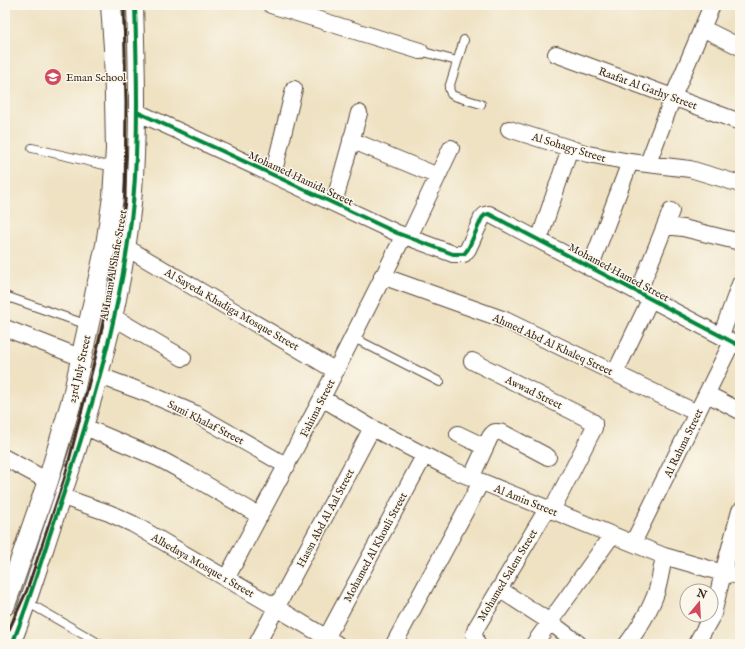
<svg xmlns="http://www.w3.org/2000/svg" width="745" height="649" font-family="'IM FELL English',serif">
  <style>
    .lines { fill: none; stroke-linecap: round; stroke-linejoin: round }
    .service-casing { stroke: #564637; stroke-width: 10 }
    .minor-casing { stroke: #564637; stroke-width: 18 }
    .tertiary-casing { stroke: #564637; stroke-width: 22 }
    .service { stroke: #fff; stroke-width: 8 }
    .minor { stroke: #fff; stroke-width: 16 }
    .tertiary { stroke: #fff; stroke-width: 20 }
    .rail { stroke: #3b2a1e; stroke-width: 3 }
    .cycleway-casing { stroke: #fbf7ec; stroke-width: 6 }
    .cycleway { stroke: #00873e; stroke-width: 4 }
    .labels { text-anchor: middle; stroke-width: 3; stroke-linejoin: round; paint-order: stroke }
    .poi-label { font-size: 11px; fill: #3b2a1e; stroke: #fbf7ec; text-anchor: start }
    .street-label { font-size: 11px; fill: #3b2a1e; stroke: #fbf7ec }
  </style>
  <rect width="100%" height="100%" fill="#fbf7ec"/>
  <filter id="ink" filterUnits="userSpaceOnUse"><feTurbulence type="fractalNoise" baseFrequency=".025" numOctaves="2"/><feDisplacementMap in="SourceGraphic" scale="8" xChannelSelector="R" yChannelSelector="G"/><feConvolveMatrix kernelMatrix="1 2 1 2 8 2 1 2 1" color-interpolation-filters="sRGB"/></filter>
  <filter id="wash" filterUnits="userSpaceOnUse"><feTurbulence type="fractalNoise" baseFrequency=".012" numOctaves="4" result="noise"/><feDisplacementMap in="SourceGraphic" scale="16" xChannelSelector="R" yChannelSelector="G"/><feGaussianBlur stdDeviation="0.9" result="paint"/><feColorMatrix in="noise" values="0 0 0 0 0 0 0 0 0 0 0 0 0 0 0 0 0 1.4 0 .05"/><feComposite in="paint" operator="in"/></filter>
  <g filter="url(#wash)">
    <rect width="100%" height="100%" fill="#efe2c3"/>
  </g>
  <g filter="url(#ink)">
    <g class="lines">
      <g class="service-casing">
        <path id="service" d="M464,40L449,88L451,94L454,96L481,104
          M420,51L457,61
          M32,148L100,164L114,167
          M5,296L88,325
          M352,337L440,382
          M27,602L100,644"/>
      </g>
      <g class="minor-casing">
        <path id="minor" d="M271,5L420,51
          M702,28L740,47
          M556,54L740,122
          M137,112L222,151L397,233L453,254H464L468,249L482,218L485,215L489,214L740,346
          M509,129L588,154L630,162L690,169L740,184
          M351,140L438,176
          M648,163L673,97L712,5
          M273,175L294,89
          M334,203L359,113
          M665,226L683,228L740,242
          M409,237L451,148
          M539,240L570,148
          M127,248L336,371
          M590,268L630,162
          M382,276L505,320L697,413
          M638,293L671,211
          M113,317L183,358
          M5,328L82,358
          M721,336L740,284
          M472,361L590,420L594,423V428L552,510
          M615,373L650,300
          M100,376L154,396L194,413L287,466
          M707,394L740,411
          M322,398L372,428L453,470L664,556L723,573L740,576
          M85,427L160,459L186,473L260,516
          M458,434L485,447
          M5,458L48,481
          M471,478L490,437C494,431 496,431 503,433L548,457
          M63,497L109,513L133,524L277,608L337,644
          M633,543L732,342
          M226,579L322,398L404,235
          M499,589L550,622L579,644
          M12,644C29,603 41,561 55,519C90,417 122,311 133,203C139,137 137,71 135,5
          M257,644L372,428
          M323,644L424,456
          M394,644L481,482
          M477,644L474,634L476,628L547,509
          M534,644L612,535
          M627,644C639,628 651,609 657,590C660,579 662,567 664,556
          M696,644L713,614L723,573L740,511"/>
      </g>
      <g class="tertiary-casing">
        <path id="tertiary" d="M5,605L48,481L73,396L106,245L113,197L116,149L114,48L111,5"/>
      </g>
      <use href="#service" class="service"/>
      <use href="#minor" class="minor"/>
      <use href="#tertiary" class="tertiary"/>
      <path class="rail" d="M5,639L27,590L64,480L95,359L112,281L125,202L126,103L124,5"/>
      <g class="cycleway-casing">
        <path id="cycleway" d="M137,112L222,151L397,233L453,254H464L468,249L482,218L485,215L489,214L740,346
          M12,644C29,603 41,561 55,519C90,417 122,311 133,203C139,137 137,71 135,5"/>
      </g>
      <use href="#cycleway" class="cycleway"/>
    </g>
  </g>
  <defs>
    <g id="school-disc" transform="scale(0.9)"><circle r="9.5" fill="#d1495b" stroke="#fbf7ec"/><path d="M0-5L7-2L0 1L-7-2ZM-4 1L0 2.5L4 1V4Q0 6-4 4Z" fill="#fff"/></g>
  </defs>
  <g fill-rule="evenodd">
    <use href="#school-disc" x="53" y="77"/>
  </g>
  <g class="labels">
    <g class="poi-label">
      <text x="66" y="81">Eman School</text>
    </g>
    <g class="street-label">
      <text transform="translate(648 88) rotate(20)" y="4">Raafat Al Garhy Street</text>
      <text transform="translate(569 147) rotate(17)" y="4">Al Sohagy Street</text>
      <text transform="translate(301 178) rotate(25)" y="4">Mohamed Hamida Street</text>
      <text transform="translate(113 265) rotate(-80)" y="4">Al Imam Al Shafie Street</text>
      <text transform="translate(619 272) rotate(28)" y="4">Mohamed Hamed Street</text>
      <text transform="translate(232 309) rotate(30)" y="4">Al Sayeda Khadiga Mosque Street</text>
      <text transform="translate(553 344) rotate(25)" y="4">Ahmed Abd Al Khaleq Street</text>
      <text transform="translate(79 369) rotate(-77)" y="4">23rd July Street</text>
      <text transform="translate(534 392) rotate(26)" y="4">Awwad Street</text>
      <text transform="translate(317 408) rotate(-63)" y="4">Fahima Street</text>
      <text transform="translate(206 422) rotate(27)" y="4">Sami Khalaf Street</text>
      <text transform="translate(683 443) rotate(-64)" y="4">Al Rahma Street</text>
      <text transform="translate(526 500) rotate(22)" y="4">Al Amin Street</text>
      <text transform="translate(325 518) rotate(-62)" y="4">Hassn Abd Al Aal Street</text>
      <text transform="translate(375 547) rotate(-62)" y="4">Mohamed Al Khouli Street</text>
      <text transform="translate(203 565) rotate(30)" y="4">Alhedaya Mosque 1 Street</text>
      <text transform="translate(507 575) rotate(-59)" y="4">Mohamed Salem Street</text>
    </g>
  </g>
  <rect width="745" height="649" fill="none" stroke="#fbf7ec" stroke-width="20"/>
  <g transform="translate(699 603) rotate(18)"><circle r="19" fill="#fbf7ec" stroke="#aea59a"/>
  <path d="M0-3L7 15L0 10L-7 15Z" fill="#d1495b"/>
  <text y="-6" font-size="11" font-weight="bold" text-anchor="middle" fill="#3b2a1e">N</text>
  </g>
</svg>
